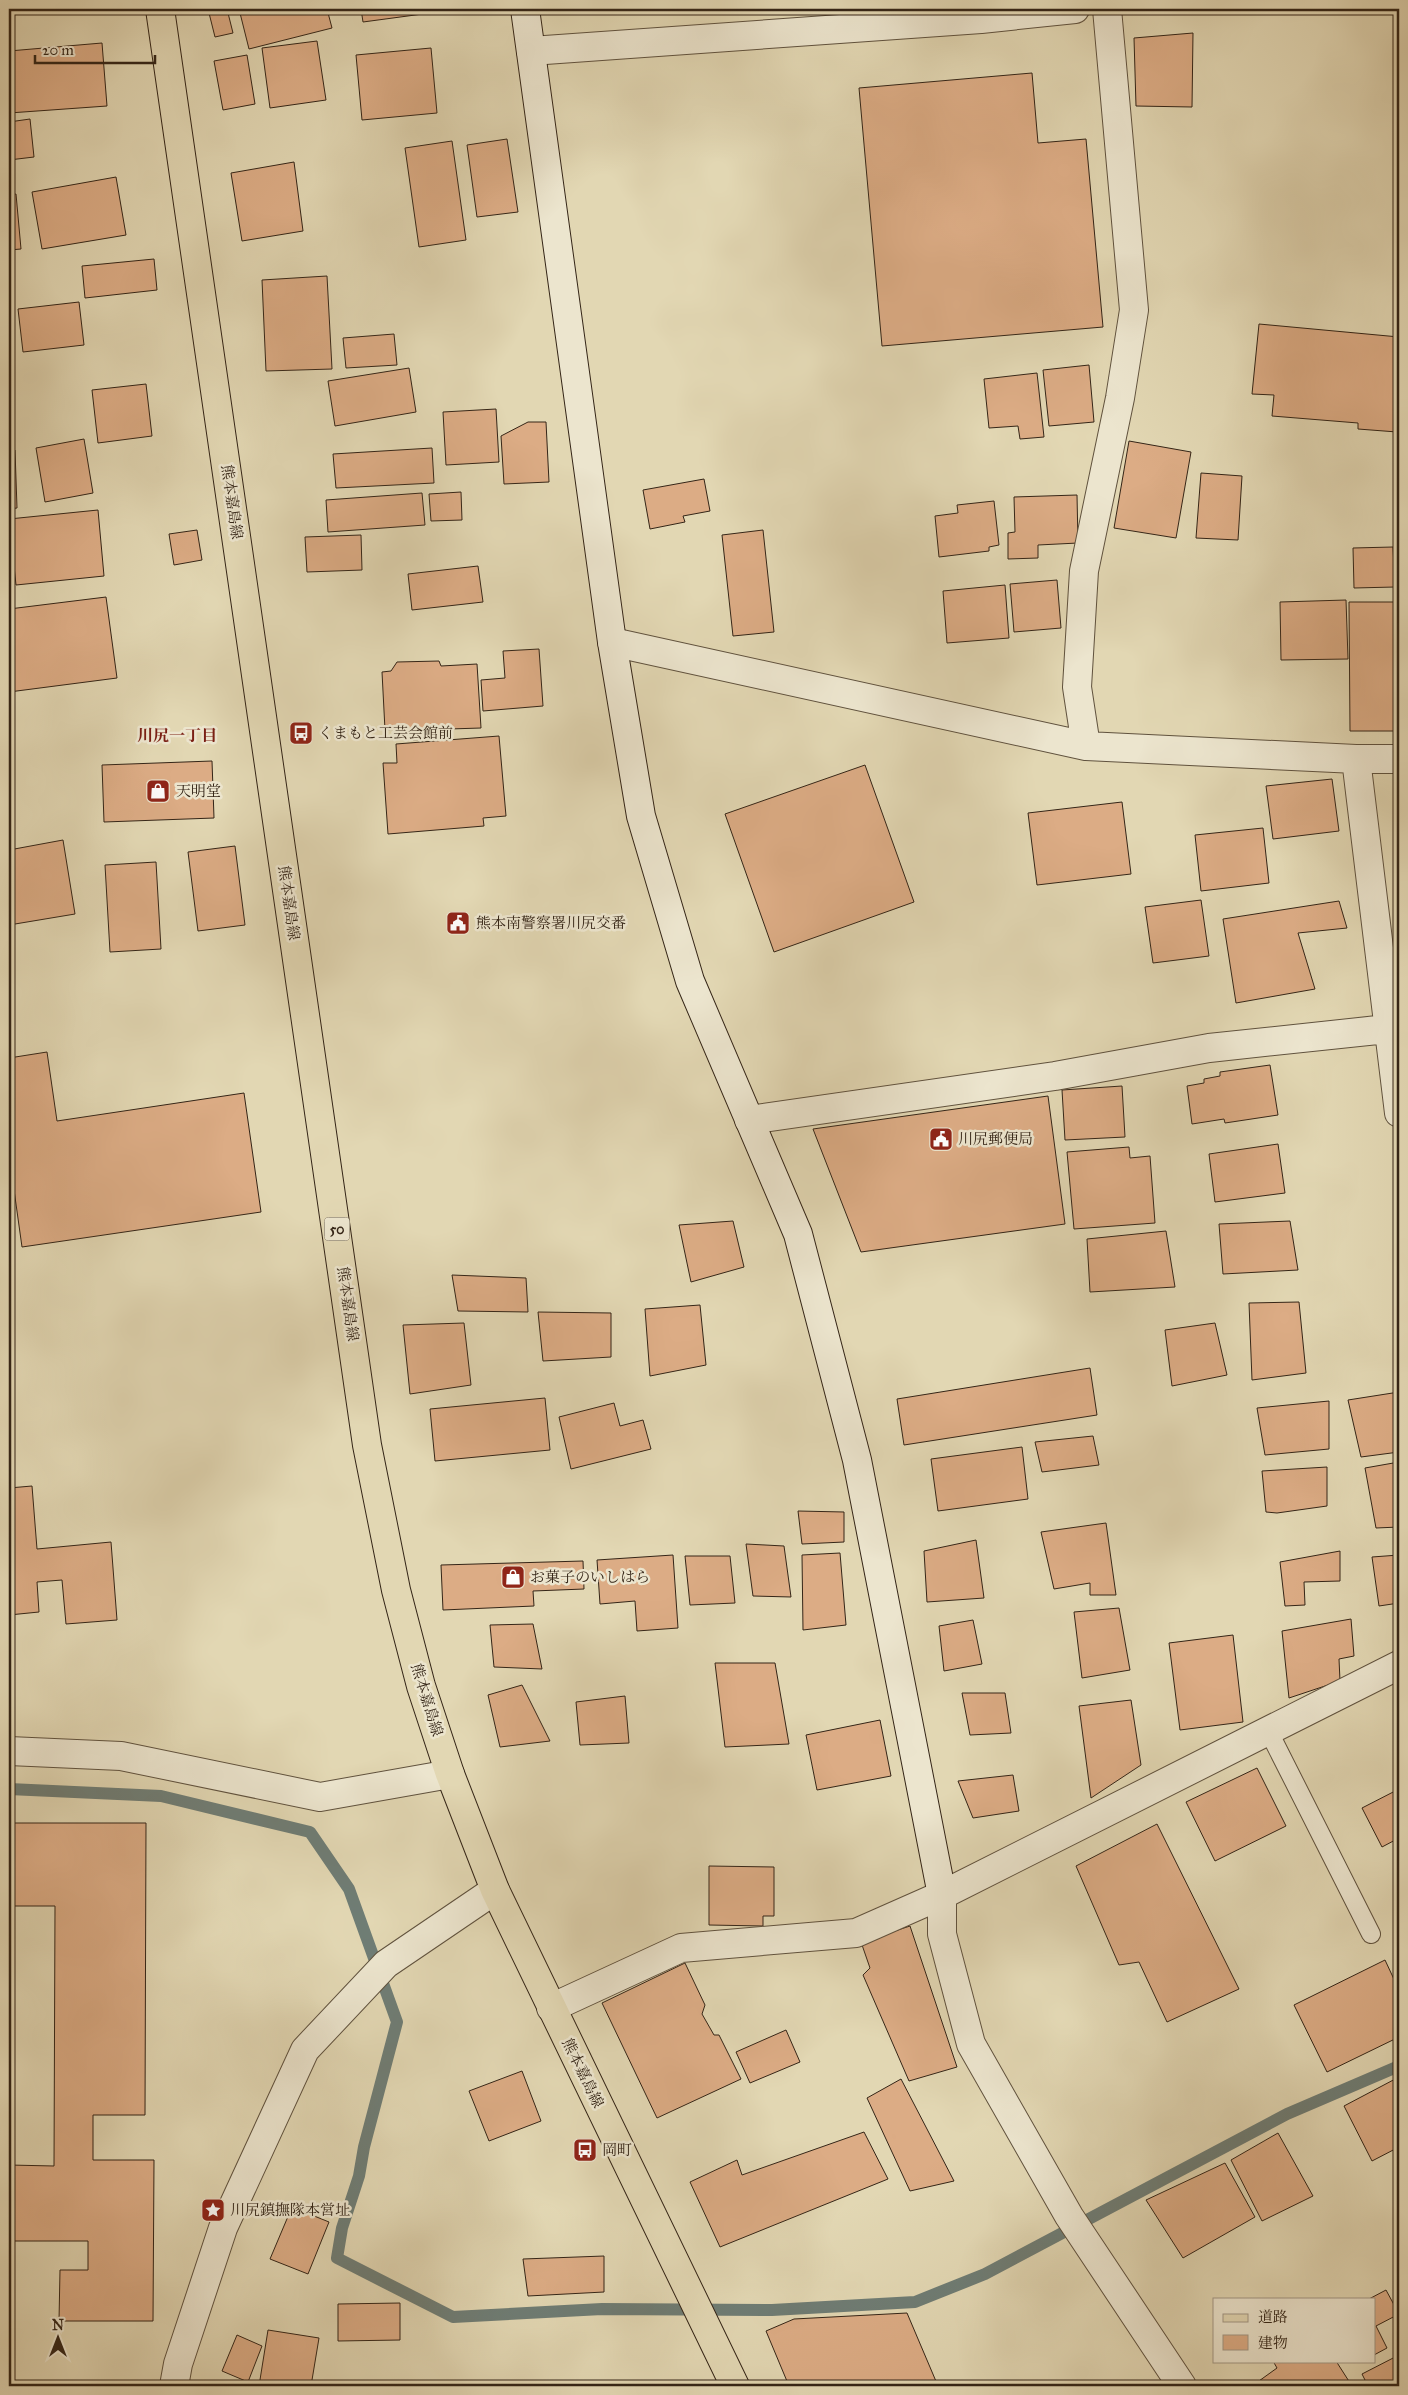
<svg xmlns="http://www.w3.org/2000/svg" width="1408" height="2395" font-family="'IM FELL Great Primer','Noto Serif JP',serif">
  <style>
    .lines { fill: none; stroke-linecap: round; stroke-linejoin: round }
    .stream { stroke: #6f7d75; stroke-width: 12 }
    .building { fill: #dcac85; stroke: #342517 }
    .lane-casing { stroke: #60523e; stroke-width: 20 }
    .street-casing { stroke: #60523e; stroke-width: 30 }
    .secondary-casing { stroke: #342517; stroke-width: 30 }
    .primary-casing { stroke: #342517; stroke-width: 30 }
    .lane { stroke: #ece5ce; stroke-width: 18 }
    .street { stroke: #ece5ce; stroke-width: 28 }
    .secondary { stroke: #ece5ce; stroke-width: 28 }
    .primary { stroke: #e2d7b3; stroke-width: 28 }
    .labels { text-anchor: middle; stroke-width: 5; stroke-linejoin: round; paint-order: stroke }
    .shield { fill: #ece5ce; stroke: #6b5f4e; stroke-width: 1 }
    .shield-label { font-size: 14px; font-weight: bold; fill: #342517 }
    .street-label { font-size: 15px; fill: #342517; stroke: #ece5ce }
    .poi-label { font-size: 15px; fill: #342517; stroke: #ece5ce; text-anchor: start }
    .neighbourhood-label { font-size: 16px; font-weight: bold; fill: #7a1f14; stroke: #ece5ce }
  </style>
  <rect width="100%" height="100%" fill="#e2d7b3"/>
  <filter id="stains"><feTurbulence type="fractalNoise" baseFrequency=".004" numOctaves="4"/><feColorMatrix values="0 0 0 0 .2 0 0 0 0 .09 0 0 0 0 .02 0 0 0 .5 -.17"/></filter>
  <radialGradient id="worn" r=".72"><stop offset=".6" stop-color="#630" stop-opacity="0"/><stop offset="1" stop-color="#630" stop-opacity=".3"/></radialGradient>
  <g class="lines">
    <path class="stream" d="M9,1789L161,1796L310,1832L349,1889L397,2022L364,2147L359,2176L342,2228L337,2258L453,2317L602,2309L772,2310L915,2302L985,2274L1287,2114L1399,2066"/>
  </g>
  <path class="building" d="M227,9L233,33L215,37L209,13Z
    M239,9H327L332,28L249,49Z
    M361,9H430V13L363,22Z
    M1193,33L1192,107L1136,106L1134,38Z
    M317,41L326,100L270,108L262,48Z
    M102,43L107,106L9,113V51Z
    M431,48L437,113L362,120L356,55Z
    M247,55L255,104L223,110L214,61Z
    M1032,73L1038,143L1086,139L1103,327L882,346L859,88Z
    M30,119L34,157L9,160V122Z
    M507,139L518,212L477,217L467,145Z
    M452,141L466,240L419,247L405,148Z
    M294,162L303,231L242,241L231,173Z
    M116,177L126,235L42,249L32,192Z
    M16,194L21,249L9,250V195Z
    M154,259L157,290L85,298L82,266Z
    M327,276L332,369L266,371L262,280Z
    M79,302L84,345L23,352L18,309Z
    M1259,324L1399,337L1397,432L1358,429V423L1272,416L1274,395L1252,394Z
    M394,334L397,365L346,368L343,338Z
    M1089,365L1094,422L1049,426L1043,370Z
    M409,368L416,412L335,426L328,381Z
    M1037,373L1044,437L1020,439L1018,426L989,428L984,379Z
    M146,384L152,436L98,443L92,390Z
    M496,409L499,462L446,465L443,412Z
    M528,422H546L549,482L504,484L501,436Z
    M84,439L93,493L45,502L36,448Z
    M1129,441L1191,452L1176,538L1114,528Z
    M432,448L434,483L336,488L333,454Z
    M9,450H15L17,508L9,509Z
    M1201,473L1242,476L1238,540L1196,538Z
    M704,479L710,511L683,516L685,522L650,529L643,490Z
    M461,492L462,520L431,521L429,494Z
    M422,493L425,525L328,532L326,500Z
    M1077,495L1078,543L1038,545V558L1008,559V533L1015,532L1014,497Z
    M994,501L999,545L989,547V551L939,557L935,516L958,513L957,505Z
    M98,510L104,576L16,585L9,519Z
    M197,530L202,560L174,565L169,534Z
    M763,530L774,632L733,636L722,535Z
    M361,535L362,570L307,572L305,537Z
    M1393,547L1395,587L1354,588L1353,548Z
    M478,566L483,602L412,610L408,574Z
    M1057,580L1061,628L1014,632L1010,584Z
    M1005,585L1009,638L947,643L943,591Z
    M106,597L117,678L9,692V609Z
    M1346,600L1348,659L1281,660L1280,602Z
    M1349,602H1397L1398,731H1350Z
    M539,649L543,706L483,711L481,680L505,678L503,651Z
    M439,661L441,666L477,664L481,728L449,729L450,737L413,740V735L401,736V729L385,730L382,672L391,671L397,662Z
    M499,736L506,816L483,818L484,826L388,834L383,763H397L396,744Z
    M212,761L214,818L104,822L102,765Z
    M865,765L914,902L774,952L725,814Z
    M1332,779L1339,831L1273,839L1266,786Z
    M1122,802L1131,874L1037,885L1028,813Z
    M1263,828L1269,883L1201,891L1195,835Z
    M63,840L75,914L9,925V850Z
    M235,846L245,925L198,931L188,852Z
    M156,862L161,949L110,952L105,865Z
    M1201,900L1209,956L1153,963L1145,907Z
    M1339,901L1347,928L1298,933L1315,989L1236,1003L1223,919Z
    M47,1052L57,1121L244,1093L261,1212L22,1247L9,1154V1058Z
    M1270,1065L1278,1115L1225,1123L1224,1119L1192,1124L1187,1086L1204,1083V1079L1220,1076V1072Z
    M1122,1086L1125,1137L1065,1140L1062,1090Z
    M1048,1096L1065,1224L861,1252L813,1129Z
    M1278,1144L1285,1193L1215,1202L1209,1154Z
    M1129,1147L1130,1158L1150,1156L1155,1223L1074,1229L1067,1152Z
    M733,1221L744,1267L691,1282L679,1225Z
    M1290,1221L1298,1270L1223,1274L1219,1224Z
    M1166,1231L1175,1287L1090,1292L1087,1239Z
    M452,1275L526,1278L528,1312L458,1311Z
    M1299,1302L1306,1373L1252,1380L1249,1303Z
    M700,1305L706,1365L650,1376L645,1309Z
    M538,1312L611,1313V1357L543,1361Z
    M464,1323L471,1385L410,1394L403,1325Z
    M1215,1323L1227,1375L1172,1386L1165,1330Z
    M1090,1368L1097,1415L904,1445L897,1399Z
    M1399,1392V1452L1361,1457L1348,1400Z
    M545,1398L550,1450L435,1461L430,1409Z
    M1329,1401V1449L1265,1455L1257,1408Z
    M614,1403L620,1426L643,1420L651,1449L571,1469L559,1417Z
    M1093,1436L1099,1465L1042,1472L1035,1442Z
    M1022,1447L1028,1499L938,1511L931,1459Z
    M1399,1462V1527L1376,1528L1365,1468Z
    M1327,1467V1506L1277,1513L1266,1512L1262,1471Z
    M32,1486L37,1549L111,1542L117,1620L66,1624L62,1580L37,1582L39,1612L9,1615V1488Z
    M798,1511L844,1512V1542L802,1544Z
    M1106,1523L1116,1595H1090V1583L1054,1589L1041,1532Z
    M976,1540L984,1598L927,1602L924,1551Z
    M746,1544L784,1546L791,1597L753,1596Z
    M1340,1551V1581L1304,1582L1305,1605L1285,1606L1280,1562Z
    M840,1553L846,1625L803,1630L802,1555Z
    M673,1555L678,1628L637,1631L635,1601L600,1604L597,1560Z
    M1399,1555V1603L1379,1606L1372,1557Z
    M685,1556H730L735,1603L690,1605Z
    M583,1561L584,1589L533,1591L534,1606L443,1610L441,1565Z
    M1119,1608L1130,1670L1082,1678L1074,1612Z
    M1351,1619L1354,1656L1339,1659L1340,1681L1289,1698L1282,1631Z
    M973,1620L982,1664L944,1671L939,1626Z
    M533,1624L542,1669L494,1667L490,1625Z
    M1233,1635L1243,1722L1180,1730L1169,1643Z
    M715,1663H775L789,1744L725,1747Z
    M522,1685L550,1741L500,1747L488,1695Z
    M962,1693H1005L1011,1733L970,1735Z
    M625,1696L629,1743L580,1745L576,1702Z
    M1131,1700L1141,1765L1091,1798L1079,1706Z
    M880,1720L891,1776L817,1790L806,1735Z
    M1257,1768L1286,1826L1215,1861L1186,1802Z
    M1013,1775L1019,1811L973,1818L958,1781Z
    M1399,1789V1838L1382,1847L1362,1808Z
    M9,1823H146L145,2115H93V2160H154L153,2321H59L60,2270H88V2241H9V2165L54,2166L55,1906H9Z
    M1157,1824L1239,1989L1167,2022L1139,1962L1119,1965L1076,1866Z
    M709,1866L774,1867V1916H763V1926L709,1925Z
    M910,1926L957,2067L909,2081L863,1975L870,1968L861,1942Z
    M1385,1960L1399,1990V2037L1327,2072L1294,2005Z
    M685,1963L705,2005L702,2014L714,2035H719L741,2079L657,2118L602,2003Z
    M786,2030L800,2062L750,2083L736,2052Z
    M522,2071L541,2121L489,2141L469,2091Z
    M1399,2077V2147L1372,2161L1344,2106Z
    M901,2079L954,2181L910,2191L867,2098Z
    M864,2132L888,2179L720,2247L690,2182L737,2160L742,2175Z
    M1278,2133L1313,2196L1262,2221L1231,2160Z
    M1225,2163L1255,2217L1183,2258L1146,2200Z
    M292,2207L329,2222L308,2274L270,2259Z
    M604,2256V2292L528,2296L523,2259Z
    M1386,2290L1399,2314L1376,2326L1387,2348L1374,2355V2299H1369Z
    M400,2303V2340L338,2341V2304Z
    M907,2313L938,2386H789L766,2331L794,2319Z
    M268,2330L319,2338L311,2386H259Z
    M237,2335L262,2346L248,2382L222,2371Z
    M1399,2355V2386H1368L1362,2374Z
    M1273,2361H1336L1352,2386H1252L1277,2368Z"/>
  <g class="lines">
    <g class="lane-casing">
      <path id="lane" d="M1268,1730L1371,1934"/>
    </g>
    <g class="street-casing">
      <path id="street" d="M531,51L981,19L1075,9
        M612,642L1086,746L1356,759H1399
        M1086,746L1077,687L1084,571L1120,398L1134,310L1107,9
        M1356,759L1399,1113
        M749,1120L1055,1076L1209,1048L1387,1029
        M9,1751L121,1756L320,1797L450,1774
        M942,1895V1934L971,2044L1069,2216L1182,2386
        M551,2008L681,1948L856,1933L942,1895L1399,1665
        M174,2386L178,2364L223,2228L305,2050L386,1964L495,1890"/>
    </g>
    <g class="secondary-casing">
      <path id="secondary" d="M525,9L612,642L641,816L690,981L798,1234L857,1460L942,1895"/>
    </g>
    <g class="primary-casing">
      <path id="primary" d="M160,9L367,1445L396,1590L421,1686L450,1774L495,1890L735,2386"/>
    </g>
    <use href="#lane" class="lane"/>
    <use href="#street" class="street"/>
    <use href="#secondary" class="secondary"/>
    <use href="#primary" class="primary"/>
  </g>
  <defs>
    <g id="bus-square" transform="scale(1.25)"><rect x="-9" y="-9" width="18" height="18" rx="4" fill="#8f2418" stroke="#ece5ce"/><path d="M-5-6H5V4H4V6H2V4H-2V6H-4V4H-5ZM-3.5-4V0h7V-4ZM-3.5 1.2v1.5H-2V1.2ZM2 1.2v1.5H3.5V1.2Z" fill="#fff"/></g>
    <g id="shop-square" transform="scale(1.25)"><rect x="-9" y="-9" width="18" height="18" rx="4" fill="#8f2418" stroke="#ece5ce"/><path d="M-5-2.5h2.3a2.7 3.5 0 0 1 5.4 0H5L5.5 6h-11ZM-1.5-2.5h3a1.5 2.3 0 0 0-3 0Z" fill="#fff"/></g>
    <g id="civic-square" transform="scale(1.25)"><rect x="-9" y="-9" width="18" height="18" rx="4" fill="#8f2418" stroke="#ece5ce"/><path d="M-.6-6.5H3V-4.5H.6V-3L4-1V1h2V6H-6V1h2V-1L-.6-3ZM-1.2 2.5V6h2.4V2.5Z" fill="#fff"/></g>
    <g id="sight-square" transform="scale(1.25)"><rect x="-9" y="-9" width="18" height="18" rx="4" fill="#8f2418" stroke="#ece5ce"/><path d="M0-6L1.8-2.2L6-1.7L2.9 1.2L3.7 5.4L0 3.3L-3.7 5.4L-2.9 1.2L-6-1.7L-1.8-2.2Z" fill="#fff"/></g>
  </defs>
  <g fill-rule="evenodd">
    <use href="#bus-square" x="301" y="733"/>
    <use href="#shop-square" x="158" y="791"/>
    <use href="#civic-square" x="458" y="923"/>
    <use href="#civic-square" x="941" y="1139"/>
    <use href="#shop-square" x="513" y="1577"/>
    <use href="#bus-square" x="585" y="2150"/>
    <use href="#sight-square" x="213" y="2210"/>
  </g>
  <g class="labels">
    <rect class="shield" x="324.5" y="1217.5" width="25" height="23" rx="4"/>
    <g class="shield-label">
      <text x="337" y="1234">50</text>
    </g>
    <g class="street-label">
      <text transform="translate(232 502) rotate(82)" y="5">熊本嘉島線</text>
      <text transform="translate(289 903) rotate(82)" y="5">熊本嘉島線</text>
      <text transform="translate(348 1304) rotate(82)" y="5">熊本嘉島線</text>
      <text transform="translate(427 1700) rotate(73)" y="5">熊本嘉島線</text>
      <text transform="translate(583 2073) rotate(64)" y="5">熊本嘉島線</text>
    </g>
    <g class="poi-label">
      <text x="318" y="738">くまもと工芸会館前</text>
      <text x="176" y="796">天明堂</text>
      <text x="476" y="928">熊本南警察署川尻交番</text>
      <text x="958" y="1144">川尻郵便局</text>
      <text x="530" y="1582">お菓子のいしはら</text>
      <text x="602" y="2155">岡町</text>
      <text x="230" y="2215">川尻鎮撫隊本営址</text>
    </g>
    <g class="neighbourhood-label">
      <text x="177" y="741">川尻一丁目</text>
    </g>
  </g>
  <rect width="1408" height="2395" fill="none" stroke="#e2d7b3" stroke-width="30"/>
  <rect x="10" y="10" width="1388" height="2375" fill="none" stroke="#342517" stroke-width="2.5"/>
  <rect x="15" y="15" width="1378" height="2365" fill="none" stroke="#342517"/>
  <rect x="1213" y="2298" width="162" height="65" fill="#ece5ce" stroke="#a29885"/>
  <rect x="1223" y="2314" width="25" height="8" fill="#e2d7b3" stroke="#a29885"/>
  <text x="1258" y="2322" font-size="15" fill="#342517">道路</text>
  <rect x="1223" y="2335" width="25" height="15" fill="#dcac85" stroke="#a29885"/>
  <text x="1258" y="2348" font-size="15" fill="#342517">建物</text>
  <g transform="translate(58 2338)" stroke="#ece5ce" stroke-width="4" paint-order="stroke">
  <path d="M0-4L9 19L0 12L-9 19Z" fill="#342517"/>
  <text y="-8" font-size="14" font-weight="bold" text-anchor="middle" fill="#342517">N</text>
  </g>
  <path d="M35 55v8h120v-8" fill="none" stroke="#342517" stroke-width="2.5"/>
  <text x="42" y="55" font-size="15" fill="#342517" stroke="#ece5ce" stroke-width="4" paint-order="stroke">20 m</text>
  <rect width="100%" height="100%" filter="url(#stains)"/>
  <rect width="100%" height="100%" fill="url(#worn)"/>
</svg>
